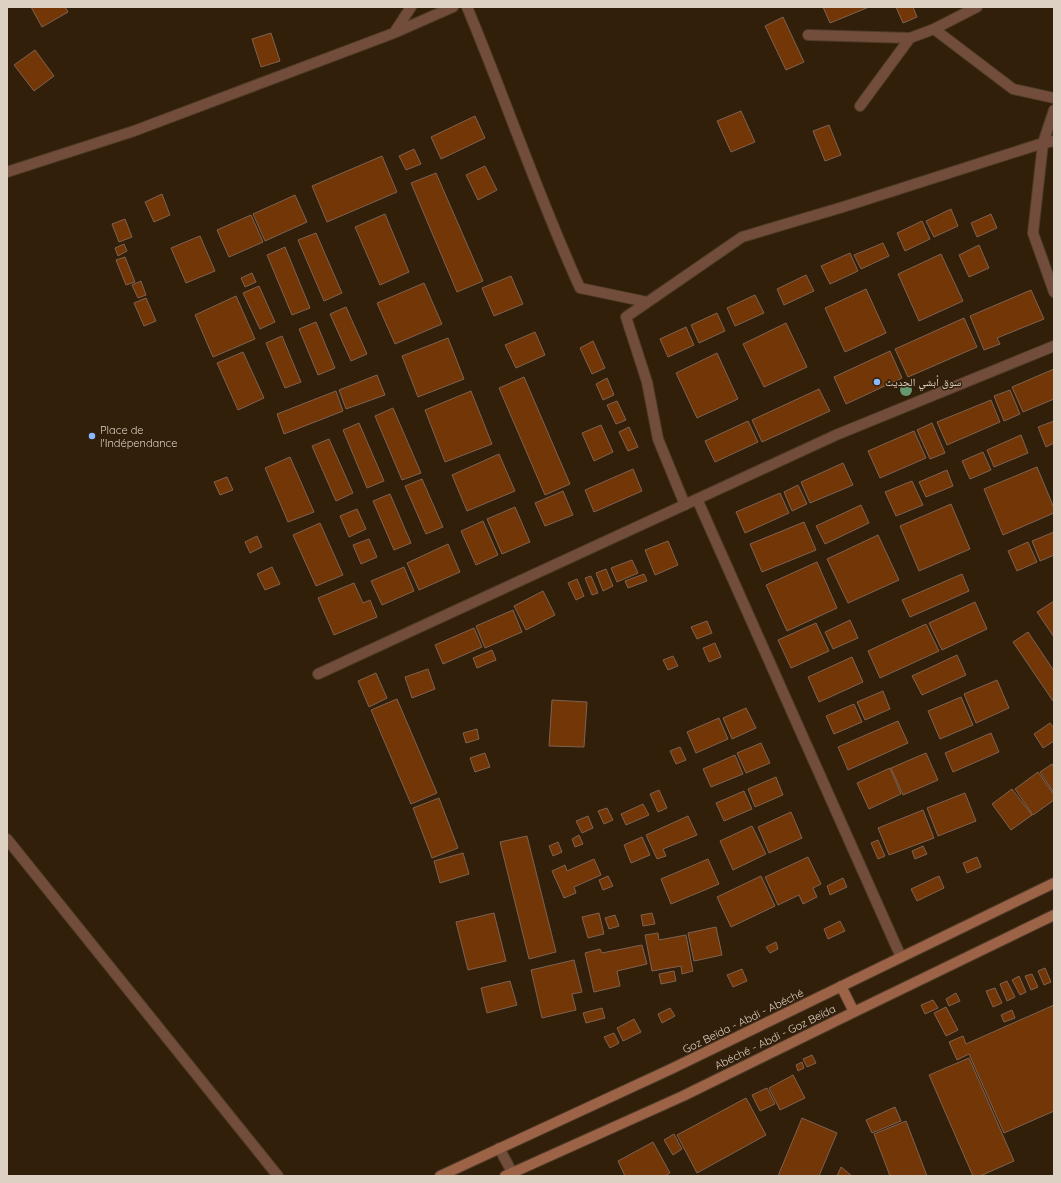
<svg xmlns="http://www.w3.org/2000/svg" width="1061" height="1183" font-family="Quicksand,'Noto Naskh Arabic',sans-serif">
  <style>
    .building { fill: #733606; stroke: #7e6252 }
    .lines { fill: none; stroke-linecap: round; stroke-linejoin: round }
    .service-casing { stroke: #4d3b28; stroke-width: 12 }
    .minor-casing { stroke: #4d3b28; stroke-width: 12 }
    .secondary-casing { stroke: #4d3b28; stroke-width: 12 }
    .service { stroke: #724d3c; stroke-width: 10 }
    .minor { stroke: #724d3c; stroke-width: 10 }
    .secondary { stroke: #9d6347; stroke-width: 10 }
    .tree { fill: #659771 }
    .poi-dot { fill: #89bafc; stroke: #321f0a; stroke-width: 1.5 }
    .labels { text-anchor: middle; stroke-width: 3; stroke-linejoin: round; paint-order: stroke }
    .poi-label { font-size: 11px; fill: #ddd1c4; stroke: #321f0a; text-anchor: start }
    .street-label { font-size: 11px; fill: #ddd1c4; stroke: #321f0a }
  </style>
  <rect width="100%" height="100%" fill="#321f0a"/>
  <path class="building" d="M31,7H65L68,12L42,27Z
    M823,7H869L830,23Z
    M896,7H913L917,17L903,23Z
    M783,17L804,62L786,70L765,26Z
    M271,33L280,61L261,67L252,39Z
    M35,50L54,76L34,91L14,65Z
    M741,111L755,142L731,152L717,121Z
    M475,116L485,138L441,159L431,137Z
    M829,125L841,155L825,161L813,131Z
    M414,149L421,164L406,170L399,156Z
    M382,156L397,192L327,222L312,186Z
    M485,166L497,190L478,200L466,175Z
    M436,173L483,281L457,292L411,183Z
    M162,194L170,215L154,222L145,202Z
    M295,195L307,222L265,241L253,214Z
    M951,209L958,226L934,237L926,221Z
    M385,214L409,272L380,285L355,227Z
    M991,214L997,228L977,237L971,223Z
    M251,215L263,242L229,257L217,230Z
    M125,219L132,237L119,242L112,224Z
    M922,221L930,239L905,251L897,233Z
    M316,233L342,293L324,301L298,240Z
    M200,236L215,271L186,283L171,248Z
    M883,243L889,256L861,269L854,255Z
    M124,244L127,251L118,256L115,248Z
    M979,245L989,268L969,277L959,255Z
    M285,247L310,308L292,315L267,255Z
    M850,253L858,271L830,284L821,266Z
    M941,254L963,301L919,321L898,274Z
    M125,257L135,282L126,285L116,260Z
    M252,273L256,282L245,287L241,278Z
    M806,275L814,291L784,305L777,289Z
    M511,276L523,304L494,316L482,288Z
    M141,281L146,295L138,298L132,285Z
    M424,283L442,324L395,344L377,303Z
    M259,286L275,322L260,329L243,293Z
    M866,289L886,333L845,352L825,308Z
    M1031,290L1044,319L997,338L1000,344L984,350L970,316Z
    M755,295L764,313L735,326L727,308Z
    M236,296L255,339L213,357L195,315Z
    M146,298L156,321L144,326L134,303Z
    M346,307L367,354L351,361L330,314Z
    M717,313L725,331L699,343L691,325Z
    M964,318L977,347L908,377L895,349Z
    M316,322L335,368L318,375L299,329Z
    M786,323L807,367L764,387L743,344Z
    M686,327L694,345L668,357L660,339Z
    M535,332L545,355L516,368L505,345Z
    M282,336L301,382L285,388L266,343Z
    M448,338L464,379L418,397L402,356Z
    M593,341L605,368L592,374L580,348Z
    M890,351L902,378L846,404L834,377Z
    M243,352L264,398L238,410L217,363Z
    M717,353L738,399L697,418L676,373Z
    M1054,369V399L1023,412L1012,387Z
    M377,375L385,395L346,409L339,390Z
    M524,377L570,484L545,495L499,388Z
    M607,378L614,395L603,400L596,384Z
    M819,389L830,411L762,442L752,420Z
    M1010,390L1020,414L1004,421L994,396Z
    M336,391L343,411L284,434L277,414Z
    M471,391L492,444L445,462L425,410Z
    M991,400L1000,422L947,445L937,422Z
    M617,401L626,420L616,424L607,405Z
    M393,408L421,473L402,480L375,416Z
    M748,421L758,442L715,462L705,441Z
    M1054,421V443L1046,447L1038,427Z
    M359,423L384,481L367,488L343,430Z
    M932,423L945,453L930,459L917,430Z
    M601,425L613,452L594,461L582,433Z
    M629,427L638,447L628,451L619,432Z
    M914,431L926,458L880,478L868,451Z
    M1021,435L1028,453L994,467L987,450Z
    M329,439L353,493L336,501L312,446Z
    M983,452L991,470L970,479L962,461Z
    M499,454L515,491L467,511L452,475Z
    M290,457L314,512L288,522L265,468Z
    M843,463L853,485L810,503L801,482Z
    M1037,467L1054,508V513L1003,535L984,489Z
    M633,469L642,491L594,512L585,490Z
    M947,470L953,486L926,497L919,482Z
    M227,477L233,490L220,495L214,482Z
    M422,479L443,527L426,534L405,486Z
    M912,481L923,505L896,516L885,492Z
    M798,485L807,504L792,511L784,492Z
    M563,491L573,515L545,526L535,503Z
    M780,493L789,513L745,533L736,512Z
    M390,494L411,543L394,550L373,501Z
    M951,504L970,549L919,571L900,526Z
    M861,505L869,523L825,544L816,526Z
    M515,507L530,542L502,554L487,519Z
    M357,509L366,529L349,537L340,516Z
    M483,521L498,555L476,565L461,531Z
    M804,522L816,550L762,572L750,544Z
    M320,523L343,575L316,586L293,535Z
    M1054,532V555L1040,561L1032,541Z
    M878,535L899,580L848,603L827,559Z
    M257,536L262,547L250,553L245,542Z
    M369,539L377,557L361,564L353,545Z
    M668,541L678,565L655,575L645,550Z
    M1028,542L1037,562L1017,571L1008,551Z
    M448,544L460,572L419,590L407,563Z
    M632,560L638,573L617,582L611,568Z
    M817,562L837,608L787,631L766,585Z
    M272,567L280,584L265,590L257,574Z
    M404,567L414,591L382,605L371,581Z
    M606,569L613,586L603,591L596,573Z
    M644,574L647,581L628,588L625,581Z
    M962,574L969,591L910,617L902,600Z
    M591,576L598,593L592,595L585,578Z
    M577,579L584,596L576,600L568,583Z
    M354,583L363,603L370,600L377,617L334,635L318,598Z
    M543,591L555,615L526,630L514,606Z
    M1054,601V637L1037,612Z
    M975,602L987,629L942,650L929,623Z
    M513,610L522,632L485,648L476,626Z
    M850,620L858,638L833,649L825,632Z
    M707,621L712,633L697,639L691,627Z
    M816,623L829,651L791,668L778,640Z
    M926,624L939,651L880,678L868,651Z
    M474,628L482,647L443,664L435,645Z
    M1028,632L1054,671V700L1053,701L1013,642Z
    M715,643L721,657L709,662L703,648Z
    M492,650L496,660L477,668L473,658Z
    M957,655L966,675L922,695L912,676Z
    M673,656L678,666L668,670L663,660Z
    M852,657L863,682L819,702L808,677Z
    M428,669L435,689L412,698L405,677Z
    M376,673L387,698L369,707L358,681Z
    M997,680L1009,708L976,723L964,694Z
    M883,691L890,709L865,720L857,702Z
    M961,697L973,725L940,739L928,711Z
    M397,699L437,793L411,804L371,710Z
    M552,700L587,702L584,747L549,746Z
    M854,704L862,722L834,734L826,716Z
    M746,708L756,728L732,739L723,718Z
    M719,718L728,739L696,753L687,732Z
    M898,721L908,743L848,770L838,747Z
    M1050,723L1054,728V741L1043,748L1034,734Z
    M477,729L479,739L466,743L463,733Z
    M991,733L999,752L953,772L945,753Z
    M761,743L770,763L746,773L737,753Z
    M680,747L686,760L676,764L670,751Z
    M485,753L490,767L475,772L470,758Z
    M926,753L938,780L903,795L891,768Z
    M735,755L743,774L711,787L703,769Z
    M1052,764L1054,768V793L1040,772Z
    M890,768L901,794L869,809L857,783Z
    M1038,772L1054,795V800L1033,815L1015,789Z
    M776,777L783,795L755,807L748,789Z
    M1012,789L1032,815L1011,830L992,804Z
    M659,790L667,808L658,812L650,794Z
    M744,791L752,809L724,821L716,803Z
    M965,793L976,821L938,836L927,808Z
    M439,798L458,848L432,858L413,808Z
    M643,804L649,815L626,825L621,814Z
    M607,808L613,820L604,824L598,811Z
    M923,810L934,838L889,855L878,828Z
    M791,812L802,838L769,853L758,827Z
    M588,816L593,828L582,833L576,821Z
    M688,816L697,835L663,849L666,856L657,859L646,835Z
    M752,826L766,854L733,870L720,841Z
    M579,835L583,844L575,847L572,839Z
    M527,836L556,952L529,959L500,842Z
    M642,837L650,855L631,863L624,845Z
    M878,840L885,856L878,859L871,843Z
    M558,842L562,852L553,856L549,846Z
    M923,846L927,854L915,859L912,851Z
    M463,853L469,874L440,883L434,861Z
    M808,857L821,884L813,888L817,897L803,904L799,895L778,905L765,877Z
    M977,857L981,867L967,873L963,863Z
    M594,859L601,875L574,887L576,893L564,898L552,871L565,865L567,871Z
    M708,859L719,884L671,904L661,879Z
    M608,876L613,886L603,890L599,880Z
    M761,876L775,906L731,927L717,897Z
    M939,876L944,888L917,901L911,889Z
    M843,878L847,887L830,895L827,886Z
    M494,913L506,961L468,970L456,922Z
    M599,913L604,934L588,938L582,917Z
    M652,913L655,924L643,926L641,915Z
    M615,915L619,926L609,929L605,918Z
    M840,921L845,931L828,939L824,929Z
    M716,927L722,955L694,961L688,933Z
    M658,933L659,940L686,935L693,971L682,974L681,966L652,971L645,935Z
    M776,942L778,949L770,953L766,947Z
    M642,945L647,964L617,971L620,986L594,992L585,953L600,949L602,953Z
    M574,960L582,992L572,994L576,1010L542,1018L531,970Z
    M1045,968L1051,982L1044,985L1038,971Z
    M742,969L747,981L733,987L727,975Z
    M674,971L676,981L661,984L659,974Z
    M1032,974L1038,987L1031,990L1025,976Z
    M1019,976L1026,992L1020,995L1012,980Z
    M510,981L517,1005L487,1013L481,988Z
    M1007,981L1015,997L1007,1001L1000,984Z
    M995,988L1002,1003L993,1007L986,991Z
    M956,993L960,1001L949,1006L946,999Z
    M933,1000L938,1008L925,1014L921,1005Z
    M1054,1005V1111L1004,1133L969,1054L957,1060L949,1042L963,1036L966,1044Z
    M946,1007L958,1030L946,1036L934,1013Z
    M602,1008L605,1018L586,1023L583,1013Z
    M670,1008L675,1016L662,1023L658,1014Z
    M1012,1010L1015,1018L1004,1022L1001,1015Z
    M634,1019L641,1032L623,1041L617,1028Z
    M614,1033L619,1043L610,1048L604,1037Z
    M812,1055L816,1063L807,1067L803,1059Z
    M969,1058L1014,1161L980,1176H973L929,1075Z
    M802,1062L804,1068L798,1071L796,1065Z
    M793,1075L805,1098L780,1110L769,1088Z
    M767,1088L775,1104L760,1111L752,1095Z
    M746,1098L766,1135L697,1173L677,1135Z
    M895,1107L901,1121L872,1133L866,1120Z
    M802,1118L837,1133L819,1176H778Z
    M906,1121L927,1176H890L874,1134Z
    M674,1134L682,1149L673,1155L664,1140Z
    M653,1142L670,1173L664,1176H625L618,1161Z
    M841,1167L852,1176H837Z"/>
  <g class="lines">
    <g class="service-casing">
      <path id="service" d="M7,839L278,1176"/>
    </g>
    <g class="minor-casing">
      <path id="minor" d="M467,7C506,100 538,196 580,288L647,302
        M934,29L1013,89L1054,98
        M394,33L411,7
        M808,35L910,38L934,29L977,7
        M860,106L910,38
        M1054,110L1043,143L1033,233L1054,292
        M7,172L134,131L394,33L453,7
        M697,499L901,957
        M685,505L658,439L647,382L626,317L742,237L843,207L1043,143L1054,141
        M318,674L836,435L1054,346
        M499,1148L514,1176"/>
    </g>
    <g class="secondary-casing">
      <path id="secondary" d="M841,986L854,1012
        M440,1176L671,1069L1054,883
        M505,1176L683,1096L854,1012L1054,915"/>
    </g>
    <use href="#service" class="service"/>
    <use href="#minor" class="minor"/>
    <use href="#secondary" class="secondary"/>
  </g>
  <circle class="tree" cx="906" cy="390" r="6"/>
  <g class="poi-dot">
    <circle cx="877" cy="382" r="4"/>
    <circle cx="92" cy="436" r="4"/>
  </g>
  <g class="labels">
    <g class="poi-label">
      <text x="885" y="386">سوق أبشي الحديث</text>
      <text x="100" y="434">Place de<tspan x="100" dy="13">l'Indépendance</tspan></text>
    </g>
    <g class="street-label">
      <text transform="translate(743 1021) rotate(-26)" y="4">Goz Beïda - Abdi - Abéché</text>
      <text transform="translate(775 1037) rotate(-26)" y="4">Abéché - Abdi - Goz Beïda</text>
    </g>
  </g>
  <rect width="1061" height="1183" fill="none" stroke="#ddd1c4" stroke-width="16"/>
</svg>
